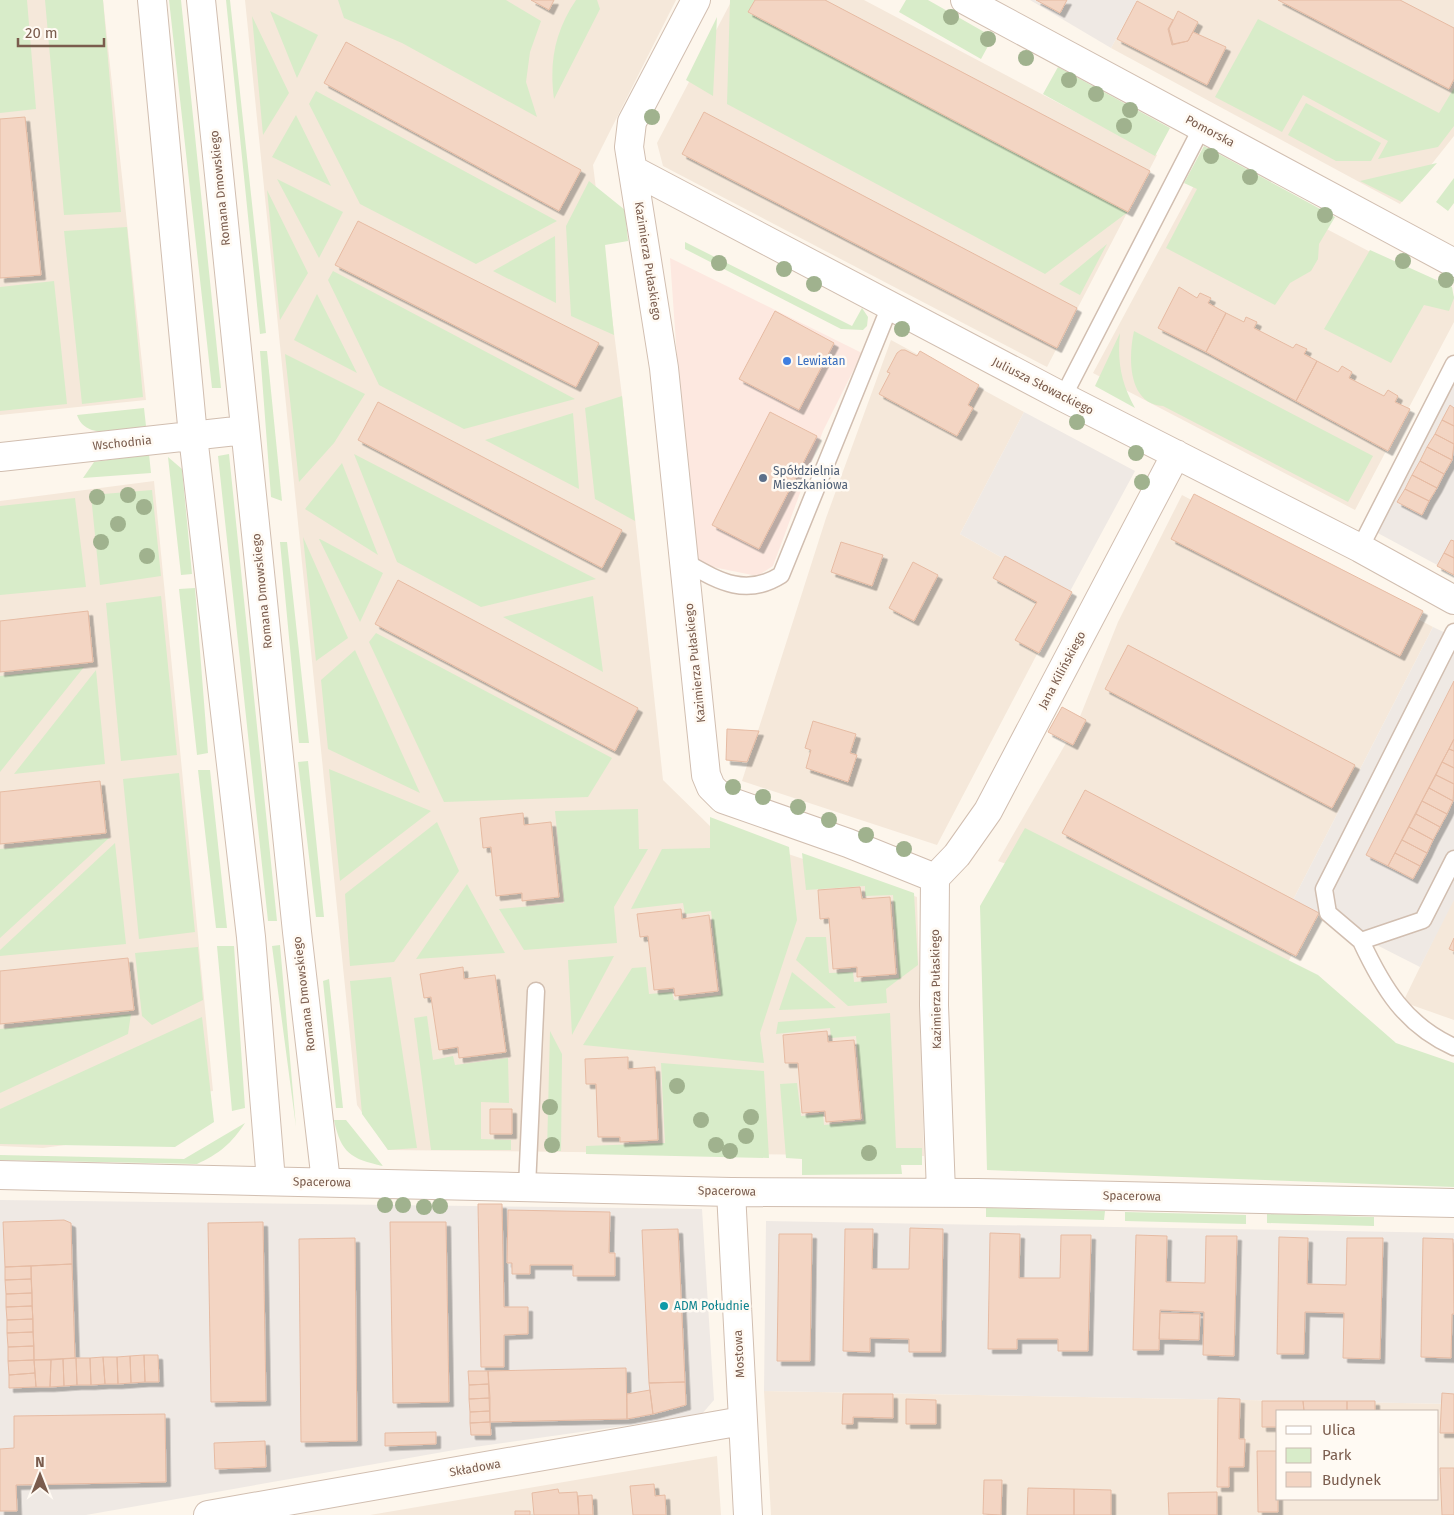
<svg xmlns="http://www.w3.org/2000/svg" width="1454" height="1515" font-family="'Fira Sans',sans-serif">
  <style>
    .residential { fill: #f5e8da; fill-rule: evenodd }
    .commercial { fill: #fde8e0 }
    .industrial { fill: #efe9e4 }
    .green { fill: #d8ecc9 }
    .building { fill: #f3d5c3; stroke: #e6bba3; filter: url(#shadow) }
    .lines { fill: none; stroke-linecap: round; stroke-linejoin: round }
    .lane-casing { stroke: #d1beb0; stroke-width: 19 }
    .street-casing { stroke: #d1beb0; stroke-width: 30 }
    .lane { stroke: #fff; stroke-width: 16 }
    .street { stroke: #fff; stroke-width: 28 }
    .tree { fill: #a0b28e }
    .shop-dot { fill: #3f7fe0; stroke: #fffaf3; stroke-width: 2 }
    .service-dot { fill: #5c6f8a; stroke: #fffaf3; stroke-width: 2 }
    .culture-dot { fill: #0f9aa8; stroke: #fffaf3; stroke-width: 2 }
    .labels { text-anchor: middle; stroke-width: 5; stroke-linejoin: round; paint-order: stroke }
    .street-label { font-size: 12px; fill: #7a5c4d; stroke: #fffaf3 }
    .shop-label { font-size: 12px; fill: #366cbe; stroke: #fffaf3; text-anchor: start }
    .service-label { font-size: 12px; fill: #4e5e75; stroke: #fffaf3; text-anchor: start }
    .culture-label { font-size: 12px; fill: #0d838f; stroke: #fffaf3; text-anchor: start }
  </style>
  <defs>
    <filter id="shadow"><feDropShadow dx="4.5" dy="4.5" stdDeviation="0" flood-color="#0004"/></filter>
  </defs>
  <rect width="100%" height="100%" fill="#fdf6ec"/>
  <path class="residential" d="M0,0H103L146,400L0,415Z
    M245,0H676L593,165L622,396L663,780L713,829L917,897L924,1156L388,1150L357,1105Z
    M732,0H864L1157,155L1047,367L663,166L657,143Z
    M1137,0H1454V136L1400,204L1111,48Z
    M1205,165L1454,296V322L1355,510L1093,373Z
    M891,340L1024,412L960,534L1068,595L937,845L742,781L826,518Z
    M154,481L213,1091L193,1094L132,1136L43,1148L0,1146V501Z
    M1182,495L1433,627L1292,902L1313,913L1286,966L998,861L1077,724L1118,622Z
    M1454,897V1020L1403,1002Z
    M764,1391L1454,1404V1515H771ZM1278,1411H1438V1499H1278Z
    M717,1456L721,1515H370Z"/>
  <path class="commercial" d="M670,258L862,353L823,431L773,566L757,576L708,566L695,558L690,543Z"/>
  <path class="industrial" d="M1030,0H1137L1111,48Z
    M1454,380V574L1374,531Z
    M1024,412L1135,471L1068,595L960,534Z
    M1433,627L1454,637V900L1420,967L1292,902Z
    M0,1200L702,1209L714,1400L701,1415L460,1449L86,1515H0Z
    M766,1221L1454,1233V1404L764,1391Z"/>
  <path class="green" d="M0,0H27L36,109L0,113Z
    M45,0H103L121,212L64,215Z
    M169,0H181L221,388H212Z
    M226,0H230L266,333L260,334Z
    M338,0H506L541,21L530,52L526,82L537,117L402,43L344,18Z
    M576,0H597L600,9L554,99C549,62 555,31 576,0Z
    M730,0H755L749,13L1128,212L1045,274L727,104Z
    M906,0H928L993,37L981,59L899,12Z
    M270,11L318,35L297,78Z
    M252,16L289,93L263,135Z
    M717,17L713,96L686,80Z
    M1258,19L1439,113L1454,88V126L1438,147L1378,159L1388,141L1303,95L1282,132L1215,97Z
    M1058,67L1170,128L1155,156L1043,94Z
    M316,91L557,221L476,264L360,204L309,104Z
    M1306,103L1381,143L1371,161H1336L1288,135Z
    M296,115L331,186L272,157Z
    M1204,146L1335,217L1319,244L1318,259L1311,271L1290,283L1275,305L1166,248L1197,189L1184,183Z
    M1437,163L1402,202L1360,181Z
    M1454,178V203L1448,211L1436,202Z
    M277,179L343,212L319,258Z
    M589,181L625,210L628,241L605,245L614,335L571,316L566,226Z
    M267,190L308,273L280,320Z
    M127,227L143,397L82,404L64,231Z
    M555,236L556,303L493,271Z
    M685,242L852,326L862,308L868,317L867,326L863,330L841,329L685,249Z
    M1107,244L1080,295L1059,284Z
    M1370,250L1452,287L1454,298L1449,311L1424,305L1391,363L1324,329Z
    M333,271L575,399L464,429L379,385L328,280Z
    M54,281L67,404L0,411V287Z
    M317,294L357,373L294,340Z
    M1134,331L1373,456L1348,502L1163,406C1128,404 1128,358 1134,331Z
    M1120,333C1117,361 1121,383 1135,408L1095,386Z
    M260,351H267L282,501L271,497Z
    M285,354L365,394L334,443L299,482Z
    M622,396L635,521L595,499L585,408Z
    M144,408L146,426C125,429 86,442 77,415Z
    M573,413L579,489L485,440Z
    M149,454L151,473L83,478L94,462Z
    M229,454L277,921H268L218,456Z
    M354,454L596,579L481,607L397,562Z
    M168,457L182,469L192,574L181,575Z
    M342,463L378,555L305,509Z
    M152,490L161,576L100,585L91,495Z
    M75,498L86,587L0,595V506Z
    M303,537L348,638L316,661Z
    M320,539L383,573L360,622L319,539Z
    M280,542H287L309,743H299Z
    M195,588L208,753L197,755L179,589Z
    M161,596L177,755L121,761L106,603Z
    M593,596L603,672L503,617Z
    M376,633L612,758L588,797L444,802L369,642Z
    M355,650L420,793L328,749L321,680Z
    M84,667L0,772V676Z
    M96,670L105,764L14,774Z
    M308,761L324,917H316L298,762Z
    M329,769L431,811L340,881Z
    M198,770H210L227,928H216Z
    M179,773L195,932L139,939L123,779Z
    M638,809L639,849H648L614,907L617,943L524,950L499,909L564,903L555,811Z
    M710,817L789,847L797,920L760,1033L764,1063L583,1045L632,968L646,967L649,994L672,992L674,1000L721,995L711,911L685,914L683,903L631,909L662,849L710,848Z
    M437,822L459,871L394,962L350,966L345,894Z
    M1025,828L1318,975L1396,1043L1454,1063V1187L987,1170L980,906Z
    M109,838L0,938V849Z
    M115,843L126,944L0,956V950Z
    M802,853L914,893L918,965L886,989L887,1003L848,1006L796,960L806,937H826L829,973L853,972L854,982L899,978L893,895L865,896V886L806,890Z
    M467,884L505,953L416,959Z
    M280,945L296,1127L272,946Z
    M217,946H234L245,1108L232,1111Z
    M198,947L203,1000L152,1025L142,1016L135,953Z
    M614,956L572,1035L568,960Z
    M792,972L836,1008L779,1010Z
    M391,977L417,1148L388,1150L362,1114L350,981Z
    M329,979L343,1108H336L323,981Z
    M890,1013L896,1148H922V1165H901L902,1174L802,1175V1159L786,1158L780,1084L797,1083L801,1116L823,1114L824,1125L864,1121L856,1036L831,1038L830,1028L776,1034L778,1022Z
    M131,1014L128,1034L0,1093V1029Z
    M427,1016L433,1060L453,1056L455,1065L508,1058L509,1103L481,1102V1139L511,1140V1150H431L414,1018Z
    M202,1017L214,1122L175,1147L0,1144V1109Z
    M550,1031L562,1054L561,1151H547Z
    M661,1063L764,1071L769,1158L586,1154V1146L665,1143Z
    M334,1120H346L383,1166C351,1159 341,1153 334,1120Z
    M245,1123C232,1143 219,1154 197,1164L0,1160V1155L184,1159Z
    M986,1208L1105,1211L1104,1220L986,1217Z
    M1125,1212L1246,1215V1224L1125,1221Z
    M1267,1214L1374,1217V1226L1267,1223Z"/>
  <path class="building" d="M531,0H554L549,10Z
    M755,0H825L1150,171L1128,212L748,12Z
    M1036,0H1067L1060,13Z
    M1278,0H1400L1454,28V79L1449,89Z
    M1137,1L1173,20L1168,29L1172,45L1188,41L1193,32L1226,47L1207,85L1117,39Z
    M1178,11L1198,22L1188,41L1173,44L1169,29Z
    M346,42L581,170L559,211L324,83Z
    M704,112L1077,308L1057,348L682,154Z
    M25,117L41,275L0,278V119Z
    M358,221L599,343L576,387L335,265Z
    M1179,287L1197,298L1200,293L1211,298L1208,303L1226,313L1206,352L1158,328Z
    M775,311L834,343L799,410L739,379Z
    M1226,313L1244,322L1246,317L1257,322L1254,328L1293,348L1296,344L1307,349L1304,354L1317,361L1296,401L1206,352Z
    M901,350H905L917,356L920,351L979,385L968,405L973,408L957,436L879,394L890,373L887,372L897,353Z
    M1317,361L1338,372L1342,366L1352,372L1349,378L1384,396L1388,390L1398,396L1395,402L1410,409L1388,451L1296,401Z
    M378,402L622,530L602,568L358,440Z
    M1450,405L1454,408V426L1442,420Z
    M770,412L817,436L759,549L712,525Z
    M1442,420L1454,426V444L1435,434Z
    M1435,434L1454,444L1452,460L1427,447Z
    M1427,447L1452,460L1444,474L1420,461Z
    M1420,461L1444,474L1437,488L1412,475Z
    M1412,475L1437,488L1429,501L1405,489Z
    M1405,489L1429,501L1422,515L1397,502Z
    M1194,494L1423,611L1400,656L1171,539Z
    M1451,540L1454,541V558L1444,553Z
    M841,542L883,555L872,586L831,572Z
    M1444,553L1454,558V575L1437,566Z
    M1005,556L1072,592L1039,653L1015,640L1037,602L993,578Z
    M913,562L938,575L914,621L889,608Z
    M398,580L638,708L615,751L375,624Z
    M88,611L93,662L0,672V621Z
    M1128,645L1355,765L1332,808L1105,689Z
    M1454,681V739L1388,866L1366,855Z
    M1062,707L1086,720L1073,745L1048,732Z
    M813,721L856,734L850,753L857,755L848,782L806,768L811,750L805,748Z
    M727,729L759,731L747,762L726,760Z
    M1454,739V751L1449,749Z
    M1449,749L1454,751V768L1442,762Z
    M1442,762L1454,768V784L1436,775Z
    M1436,775L1454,784L1453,801L1429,788Z
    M100,781L106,833L0,844V792Z
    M1429,788L1453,801L1447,814L1422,801Z
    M1085,790L1319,913L1296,956L1062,833Z
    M1422,801L1447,814L1440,827L1416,814Z
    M523,813L524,825L551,822L559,897L522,901V893L496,896L491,847L483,848L480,818Z
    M1416,814L1440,827L1433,840L1409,827Z
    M1409,827L1433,840L1427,853L1402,840Z
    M1402,840L1427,853L1420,866L1395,853Z
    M1395,853L1420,866L1413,879L1388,866Z
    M860,887L862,899L890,897L896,974L857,977V967L833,969L829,918L820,919L818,890Z
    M681,909L682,919L709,915L718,991L675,996L674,988L654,990L648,936L640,937L637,914Z
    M1454,938V951L1449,949Z
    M128,958L134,1010L0,1024V971Z
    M463,967L464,979L495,975L506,1052L459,1058L458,1047L439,1050L431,997L424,998L420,974Z
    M827,1031L828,1042L854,1040L861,1119L826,1122L825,1111L802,1113L798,1063H785L783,1035Z
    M628,1057V1069L655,1067L658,1140L620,1142V1137H598L596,1084H586L585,1059Z
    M490,1109H512V1134H490Z
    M478,1204H502L504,1307H528V1334L504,1335V1367H481Z
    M508,1210L610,1212L609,1253H615V1276H573V1265H530V1274H512V1263H507Z
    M64,1220L71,1223L72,1264L5,1267L3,1222Z
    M263,1222L266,1401L211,1402L208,1223Z
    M390,1222H446L449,1402L393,1403Z
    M910,1228L943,1229L941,1352H909V1339L870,1338V1352L843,1351L845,1229H873L872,1269H909Z
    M678,1229L685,1382L649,1383L642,1230Z
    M990,1233L1020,1234L1019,1278H1060L1061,1235H1091L1088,1351H1058V1339H1017V1349H988Z
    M779,1234H812L810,1361H777Z
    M1136,1235L1167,1236L1166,1282L1205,1283L1206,1236H1237L1234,1356L1203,1355L1204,1312L1160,1310L1159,1350H1133Z
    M1279,1237L1308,1238L1307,1284L1346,1285L1347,1238H1383L1380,1359L1343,1358L1344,1313L1305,1312L1304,1354H1277Z
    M355,1238L357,1441L301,1442L299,1239Z
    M1423,1238L1453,1239L1454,1314H1452L1451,1358L1421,1357Z
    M72,1264L75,1358L34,1360L31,1266Z
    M31,1266V1279L5,1280V1267Z
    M31,1279L32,1293L6,1294L5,1280Z
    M32,1293V1306L6,1307V1294Z
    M32,1306L33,1319L7,1320L6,1307Z
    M1160,1313L1200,1314L1199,1340L1159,1339Z
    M33,1319V1332L7,1333V1320Z
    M33,1332L34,1346L8,1347L7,1333Z
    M34,1346V1360L8,1361V1347Z
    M144,1355H158L159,1382H145Z
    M144,1355L145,1382L131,1383L130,1356Z
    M130,1356L131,1383L118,1384L117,1357Z
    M103,1357H117L118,1384H105Z
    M103,1357L105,1384L91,1385L90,1358Z
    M76,1358H90L91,1385H77Z
    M76,1358L77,1385L64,1386L63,1359Z
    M63,1359L64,1386L50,1387L51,1360Z
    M34,1360H51L50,1387H36Z
    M34,1360L35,1373L9,1375L8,1361Z
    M626,1368L627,1419L490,1422L488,1371Z
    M468,1371H488L489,1384L469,1385Z
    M35,1373L36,1387L9,1388V1375Z
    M685,1382L686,1405L653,1414L649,1383Z
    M489,1384L490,1398L469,1399V1385Z
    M650,1390L653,1414L627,1419V1394Z
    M1442,1393L1454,1394V1433H1440Z
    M843,1394H893V1418L853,1417V1424H842Z
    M490,1398V1411L470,1412L469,1399Z
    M1218,1398L1240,1399L1239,1439H1245L1244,1467H1229V1487H1217Z
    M906,1399L936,1400V1424H906Z
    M1262,1401H1303L1304,1411H1278V1427H1262Z
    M1303,1401H1347V1411H1304Z
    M1347,1401H1375V1411H1347Z
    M490,1411V1422L470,1423V1412Z
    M165,1414L166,1482L16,1485L17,1511H0V1449L14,1448V1416Z
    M490,1422L491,1435H471L470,1423Z
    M436,1432V1444L385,1446V1433Z
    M265,1441L266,1467L215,1469L214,1443Z
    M1257,1451H1278V1512H1258Z
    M1440,1468H1454V1515H1442Z
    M984,1480H1002L1001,1515L983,1514Z
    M654,1484L655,1496L665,1495L666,1515H633L630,1486Z
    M1028,1488L1074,1489V1515H1027Z
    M558,1489L559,1493L577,1492L579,1515H534L532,1493Z
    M1074,1489L1111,1490V1515H1074Z
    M1217,1492V1515H1169L1168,1493Z
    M592,1495L593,1515H579L578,1496Z
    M515,1511H530V1515H515Z"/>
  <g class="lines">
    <g class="lane-casing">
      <path id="lane" d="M1063,397L1202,127
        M1360,548L1454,364
        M685,562C717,580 745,598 781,575L890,306
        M1454,859L1423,920L1361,941C1383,988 1405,1025 1454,1047
        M1361,941L1328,913L1324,889L1454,632
        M527,1187L536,991"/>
    </g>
    <g class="street-casing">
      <path id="street" d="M152,0L193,436L251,937L271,1181
        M201,0L297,932L326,1182
        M696,0L632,122L629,147L664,368L706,775L711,787L723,799L848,843L935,878L934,1005L941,1192
        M965,0L1454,263
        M633,170L1063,397L1360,548L1454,600
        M0,457L245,430
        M935,878L957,855L988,811L1176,454
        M0,1175L731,1192L977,1193L1454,1203
        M731,1192L748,1515
        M208,1515L742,1421"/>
    </g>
    <use href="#lane" class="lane"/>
    <use href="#street" class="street"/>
  </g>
  <g class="tree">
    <circle cx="951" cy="17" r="8"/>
    <circle cx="988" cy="39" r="8"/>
    <circle cx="1026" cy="58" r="8"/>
    <circle cx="1069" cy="80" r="8"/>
    <circle cx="1096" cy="94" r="8"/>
    <circle cx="1130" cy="110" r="8"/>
    <circle cx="652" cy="117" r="8"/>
    <circle cx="1124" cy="126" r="8"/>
    <circle cx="1211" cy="156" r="8"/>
    <circle cx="1250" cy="177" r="8"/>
    <circle cx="1325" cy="215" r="8"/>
    <circle cx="1403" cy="261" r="8"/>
    <circle cx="719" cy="263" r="8"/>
    <circle cx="784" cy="269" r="8"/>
    <circle cx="1446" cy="280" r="8"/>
    <circle cx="814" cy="284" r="8"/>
    <circle cx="902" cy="329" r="8"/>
    <circle cx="1077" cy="422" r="8"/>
    <circle cx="1136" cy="453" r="8"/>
    <circle cx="1142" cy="482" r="8"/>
    <circle cx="128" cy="495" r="8"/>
    <circle cx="97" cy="497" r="8"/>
    <circle cx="144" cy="507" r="8"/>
    <circle cx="118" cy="524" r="8"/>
    <circle cx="101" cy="542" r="8"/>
    <circle cx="147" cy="556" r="8"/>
    <circle cx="733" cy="787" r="8"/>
    <circle cx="763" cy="797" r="8"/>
    <circle cx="798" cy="807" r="8"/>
    <circle cx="829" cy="820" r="8"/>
    <circle cx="866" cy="835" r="8"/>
    <circle cx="904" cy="849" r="8"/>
    <circle cx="677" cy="1086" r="8"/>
    <circle cx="550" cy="1107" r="8"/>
    <circle cx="751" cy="1117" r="8"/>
    <circle cx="701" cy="1120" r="8"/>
    <circle cx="746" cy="1136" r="8"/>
    <circle cx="552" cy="1145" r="8"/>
    <circle cx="716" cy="1145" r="8"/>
    <circle cx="730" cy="1151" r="8"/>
    <circle cx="869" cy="1153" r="8"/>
    <circle cx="385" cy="1205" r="8"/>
    <circle cx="403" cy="1205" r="8"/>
    <circle cx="440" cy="1206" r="8"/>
    <circle cx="424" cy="1207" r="8"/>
  </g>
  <circle class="shop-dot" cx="787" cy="361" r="5"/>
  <circle class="service-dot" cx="763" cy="478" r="5"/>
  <circle class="culture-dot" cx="664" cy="1306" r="5"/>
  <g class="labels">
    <g class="street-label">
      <text transform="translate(1210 131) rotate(28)" y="4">Pomorska</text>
      <text transform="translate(220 188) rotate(-96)" y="4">Romana Dmowskiego</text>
      <text transform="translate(648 261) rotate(81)" y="4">Kazimierza Pułaskiego</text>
      <text transform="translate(1043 386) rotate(27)" y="4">Juliusza Słowackiego</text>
      <text transform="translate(122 443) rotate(-6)" y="4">Wschodnia</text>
      <text transform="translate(262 591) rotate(-96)" y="4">Romana Dmowskiego</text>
      <text transform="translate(695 663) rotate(-96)" y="4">Kazimierza Pułaskiego</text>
      <text transform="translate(1062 670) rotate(-62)" y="4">Jana Kilińskiego</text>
      <text transform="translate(936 989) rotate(-91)" y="4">Kazimierza Pułaskiego</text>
      <text transform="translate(304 994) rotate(-97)" y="4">Romana Dmowskiego</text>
      <text transform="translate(322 1182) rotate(1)" y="4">Spacerowa</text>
      <text transform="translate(727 1191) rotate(1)" y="4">Spacerowa</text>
      <text transform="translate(1132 1196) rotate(1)" y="4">Spacerowa</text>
      <text transform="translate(739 1354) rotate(-93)" y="4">Mostowa</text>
      <text transform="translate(475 1468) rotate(-10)" y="4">Składowa</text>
    </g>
    <g class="shop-label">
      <text x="797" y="365">Lewiatan</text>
    </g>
    <g class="service-label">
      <text x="773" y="475">Spółdzielnia<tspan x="773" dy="14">Mieszkaniowa</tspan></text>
    </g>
    <g class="culture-label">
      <text x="674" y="1310">ADM Południe</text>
    </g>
  </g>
  <rect x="1276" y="1410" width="162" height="90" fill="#fffaf3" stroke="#cabbb1"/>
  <rect x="1286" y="1426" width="25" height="8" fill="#ffffff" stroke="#cabbb1"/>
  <text x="1322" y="1435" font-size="15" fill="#7a5c4d">Ulica</text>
  <rect x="1286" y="1448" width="25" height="15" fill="#d8ecc9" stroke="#cabbb1"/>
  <text x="1322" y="1460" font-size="15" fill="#7a5c4d">Park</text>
  <rect x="1286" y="1472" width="25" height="15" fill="#f3d5c3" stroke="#cabbb1"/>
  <text x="1322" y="1485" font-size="15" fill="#7a5c4d">Budynek</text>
  <g transform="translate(40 1475)" stroke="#fffaf3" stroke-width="4" paint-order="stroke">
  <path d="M0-4L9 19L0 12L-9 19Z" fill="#7a5c4d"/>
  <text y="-8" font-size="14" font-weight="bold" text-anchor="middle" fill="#7a5c4d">N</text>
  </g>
  <path d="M18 38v8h86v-8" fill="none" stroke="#7a5c4d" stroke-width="2.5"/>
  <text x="25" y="38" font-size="15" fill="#7a5c4d" stroke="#fffaf3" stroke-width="4" paint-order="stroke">20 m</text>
</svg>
